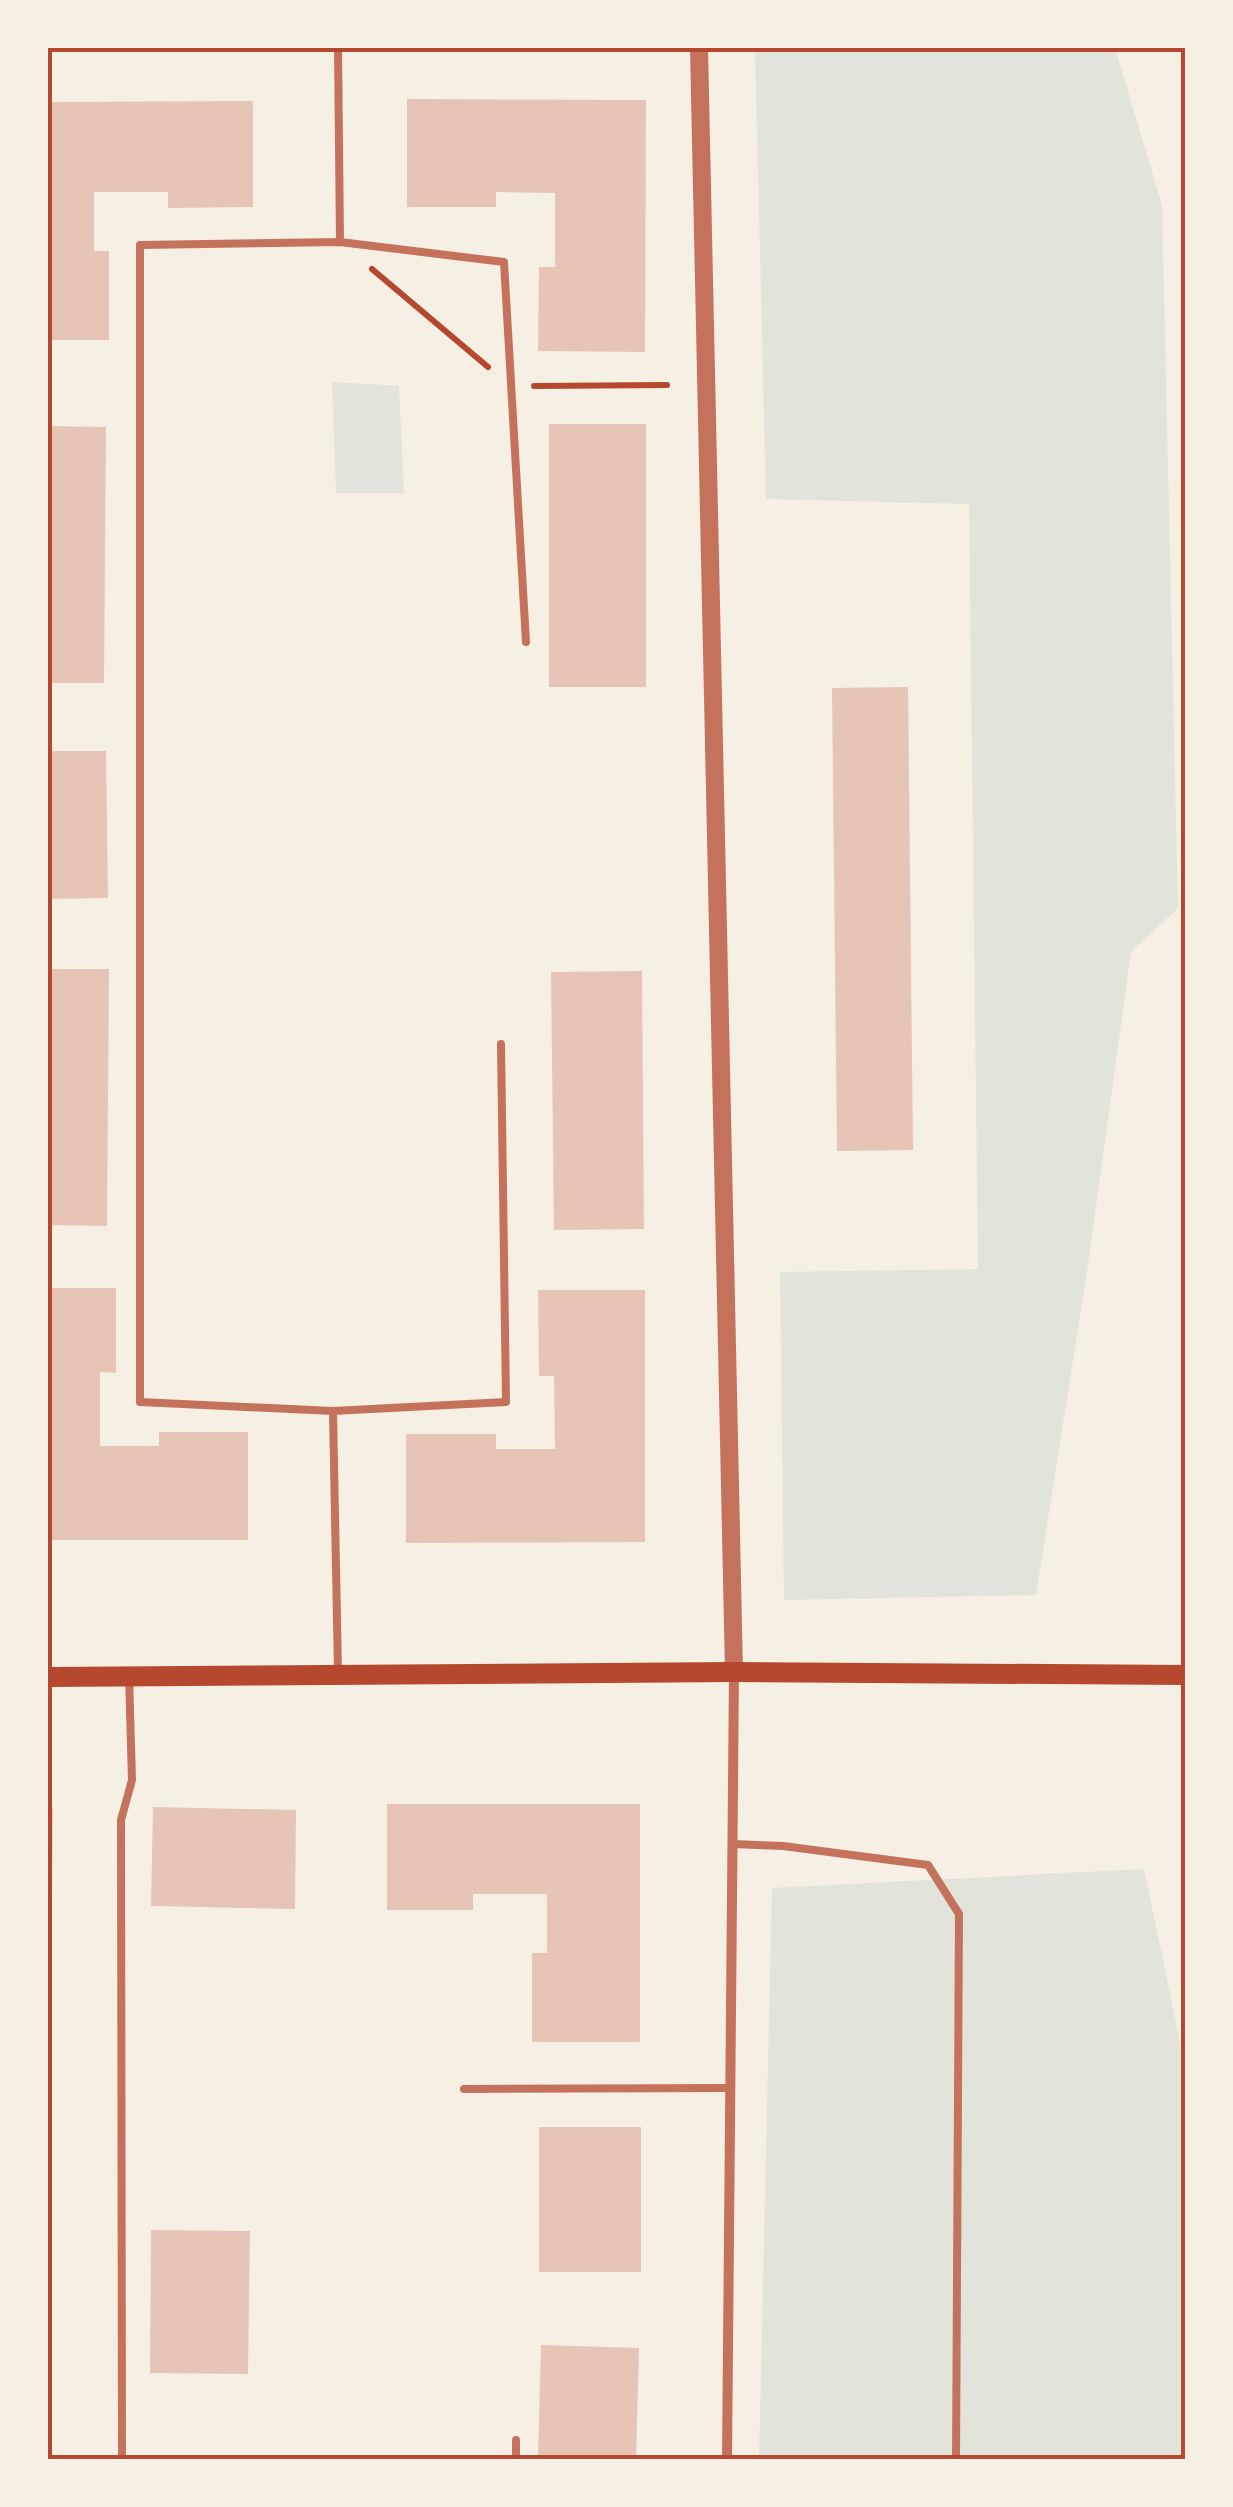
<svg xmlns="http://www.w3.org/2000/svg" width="1233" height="2507" font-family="'Sofia Sans Condensed',sans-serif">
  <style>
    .green { fill: #e2e4dc }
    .building { fill: #e6c5b7 }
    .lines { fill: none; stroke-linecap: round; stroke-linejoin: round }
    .path { stroke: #b5482f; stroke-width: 6 }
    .service { stroke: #c5725c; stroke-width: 8 }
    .minor { stroke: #c5725c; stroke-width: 10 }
    .tertiary { stroke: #c5725c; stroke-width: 18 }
    .secondary { stroke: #b5482f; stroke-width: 20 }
    .neatline { fill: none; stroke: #b5482f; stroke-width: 4 }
  </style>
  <rect width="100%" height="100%" fill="#f6efe4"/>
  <path class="green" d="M755,48H1115L1162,205L1178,908L1131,952L1087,1272L1036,1595L784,1600L780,1272L978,1269L969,504L766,499Z
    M332,382L399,386L404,493H336Z
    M1144,1869L1185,2066V2459L759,2460L772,1888Z"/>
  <path class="building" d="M407,99L646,100L645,352L538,351L539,267H555V193L496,192V207H407Z
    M253,101V207L168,208V192H94V251H109V340H48V102Z
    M549,424H646V687H549Z
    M48,426L106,427L104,683H48Z
    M908,687L913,1150L837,1151L832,688Z
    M48,751H106L108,898L48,899Z
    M48,969H109L107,1226L48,1225Z
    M642,971L644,1229L554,1230L551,972Z
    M48,1288H116V1373L100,1372V1446H159V1432H248V1540H48Z
    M538,1290H645V1542L406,1543V1434H496V1449H555L554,1376H539Z
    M387,1804H640V2042H532V1953H547V1894H473V1910H387Z
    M48,1807H53L52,1895H48Z
    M153,1807L296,1810L295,1909L151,1906Z
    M539,2127H641V2272H539Z
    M151,2230L250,2231L248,2374L150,2373Z
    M541,2345L639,2348L636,2460H538Z"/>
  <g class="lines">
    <path class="path" d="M372,269L488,367
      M534,386L667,385"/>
    <path class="service" d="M338,48L340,242
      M501,1044L506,1402L333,1411L140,1402V245L340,242L504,262L526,642
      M333,1411L338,1672
      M732,1844L783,1846L928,1865L959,1914L956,2460
      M464,2089L730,2088
      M122,2460L121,1820L132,1780L129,1676
      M516,2460V2440"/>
    <path class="minor" d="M727,2460L734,1672"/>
    <path class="tertiary" d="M699,48L734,1672"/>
    <path class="secondary" d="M48,1677L734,1672L1186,1675"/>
  </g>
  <rect width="1233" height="2507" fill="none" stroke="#f6efe4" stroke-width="100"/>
  <rect x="50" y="50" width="1133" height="2407" class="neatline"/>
</svg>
